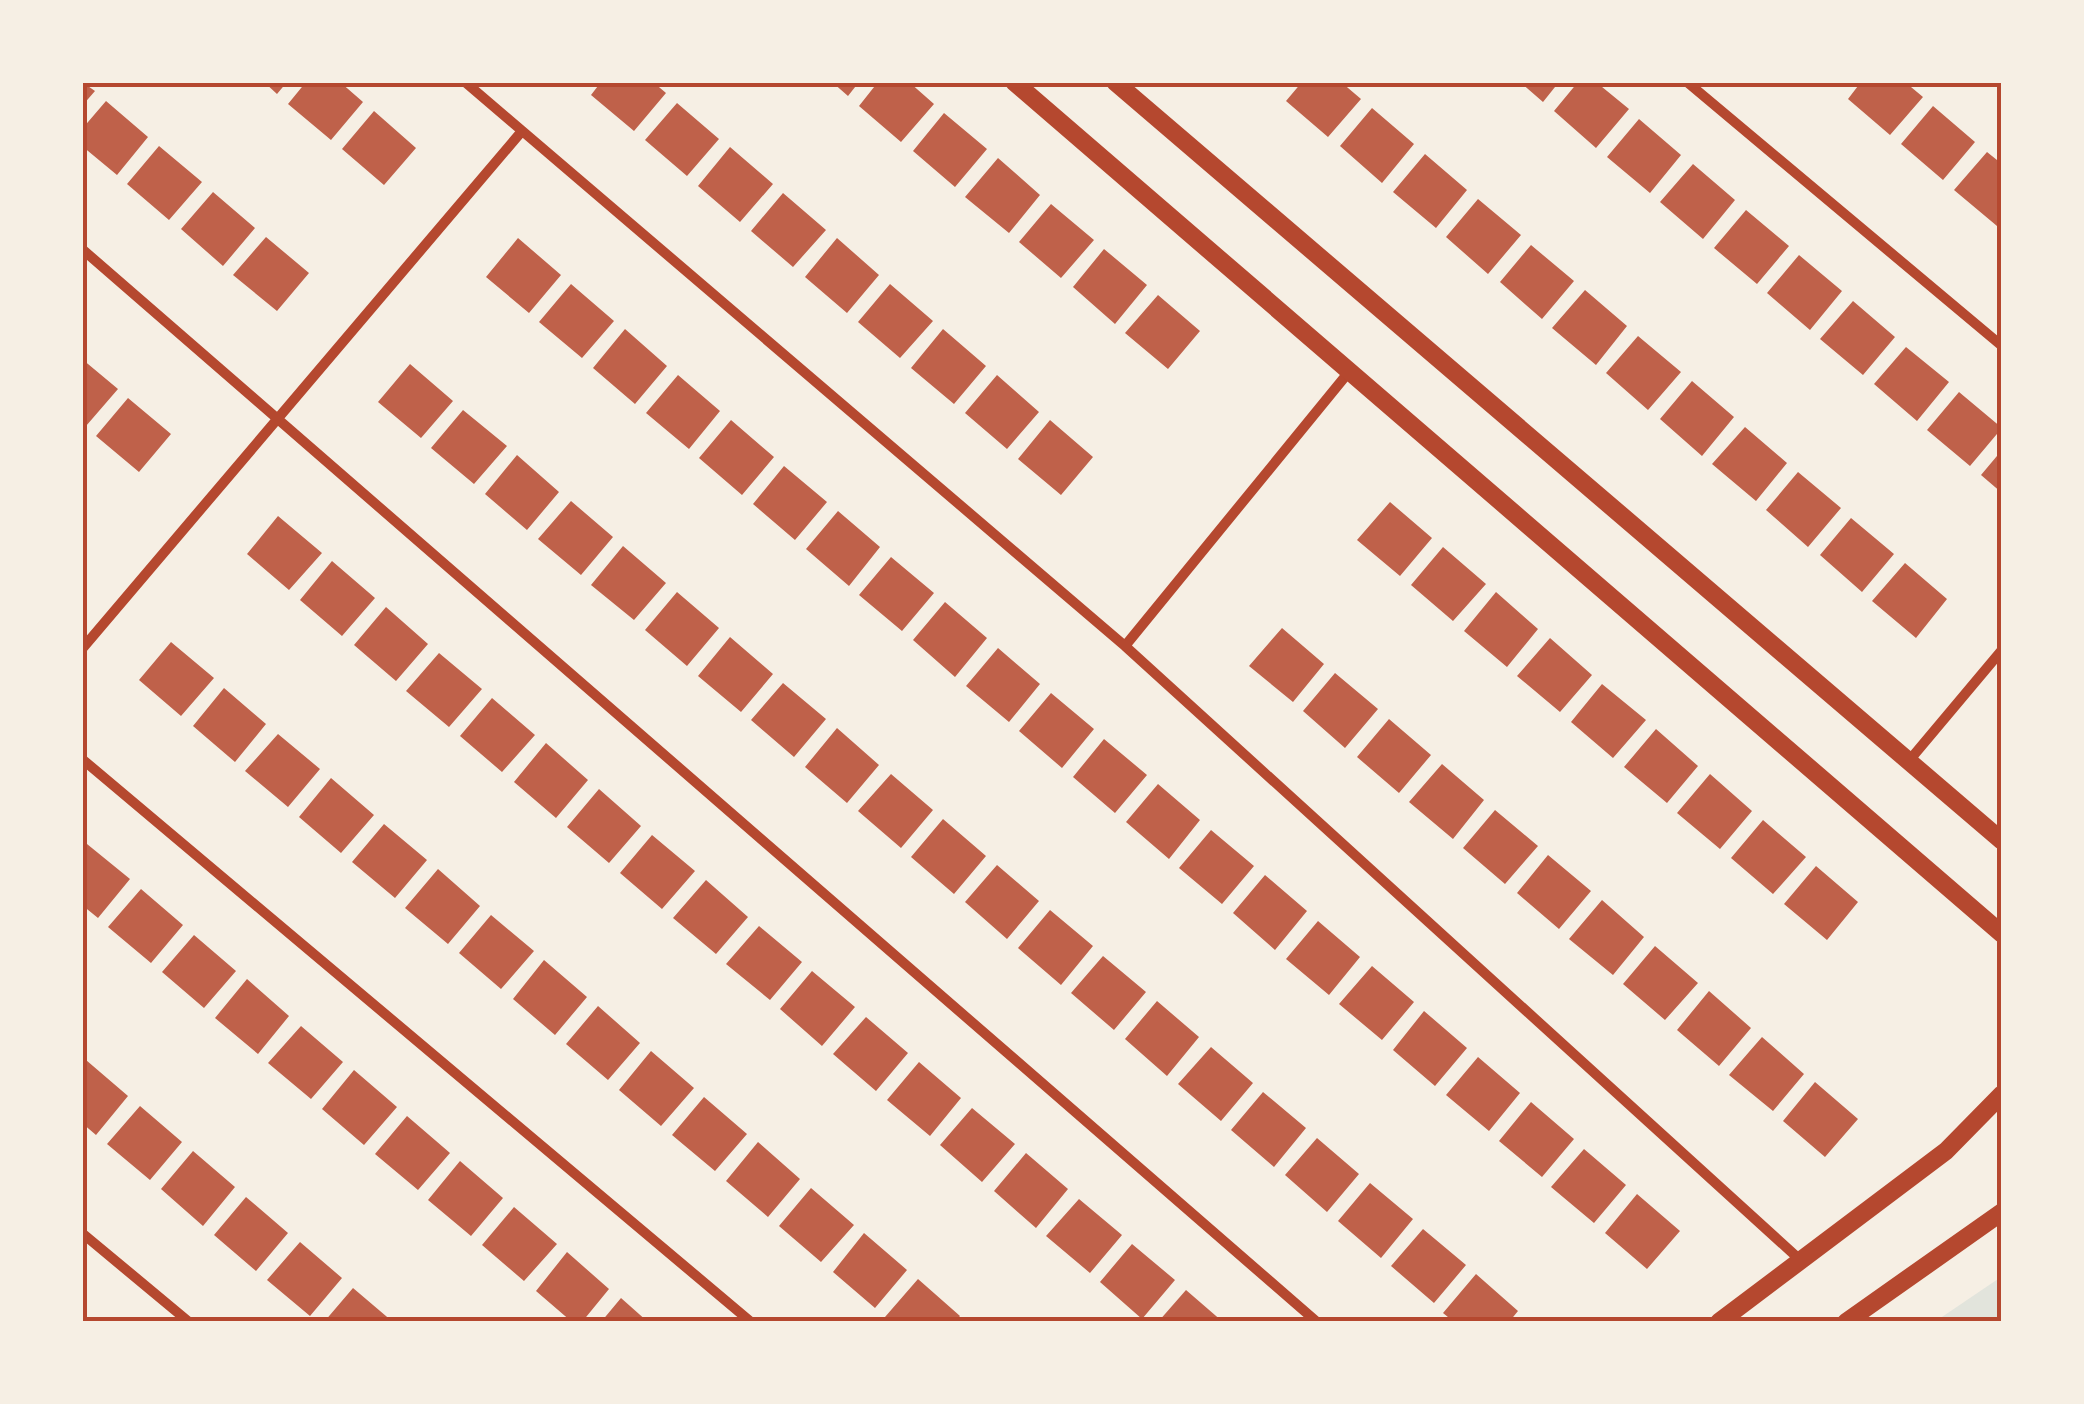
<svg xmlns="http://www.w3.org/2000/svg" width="2084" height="1404" font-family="'Work Sans',sans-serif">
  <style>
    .green { fill: #e2e4dc }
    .building { fill: #bf614a }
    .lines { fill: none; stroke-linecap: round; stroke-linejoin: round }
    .minor { stroke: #b5482f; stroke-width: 10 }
    .tertiary { stroke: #b5482f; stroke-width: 18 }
    .neatline { fill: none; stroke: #b5482f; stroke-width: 4 }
  </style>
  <rect width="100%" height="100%" fill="#f6efe4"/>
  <path class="green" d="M2001,1277V1321H1936Z"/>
  <path class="building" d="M82,82L95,91L82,106Z
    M264,82H287L277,94Z
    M306,82H340L363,102L331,140L288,104Z
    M601,82H653L666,93L634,131L591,95Z
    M832,82H859L848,96Z
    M878,82H909L934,104L901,142L859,106Z
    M1302,82H1341L1361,99L1328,137L1286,101Z
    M1520,82H1559L1543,102Z
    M1578,82H1596L1629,109L1596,148L1554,111Z
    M1861,82H1905L1923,97L1890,135L1848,99Z
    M106,101L148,137L117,175L82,146V129Z
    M677,103L719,139L687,176L645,140Z
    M1933,106L1975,142L1943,180L1901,144Z
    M1372,108L1414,144L1382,183L1340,146Z
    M374,111L416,148L384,185L342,149Z
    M944,113L987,149L955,187L913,151Z
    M1639,119L1681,155L1650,193L1607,157Z
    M159,146L202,182L169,220L127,184Z
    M730,147L773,184L740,222L698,186Z
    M1987,152L2002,164V221L1997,226L1954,190Z
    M1425,154L1467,190L1436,228L1393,192Z
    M998,158L1040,195L1009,233L965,197Z
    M1693,164L1735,200L1703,239L1660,202Z
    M213,192L255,228L223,266L181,229Z
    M783,193L826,230L793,267L751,231Z
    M1478,199L1521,235L1488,274L1446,237Z
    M1051,204L1094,240L1061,278L1019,242Z
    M1746,210L1789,246L1757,284L1714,248Z
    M266,237L309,273L277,311L233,275Z
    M518,238L561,275L529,313L486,277Z
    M837,238L879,275L847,313L805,277Z
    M1531,245L1574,281L1542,319L1500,282Z
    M1104,249L1147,285L1115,324L1073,287Z
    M1799,255L1842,291L1810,330L1767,293Z
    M571,284L614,321L582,358L539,322Z
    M890,284L933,321L900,358L858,322Z
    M1585,290L1627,326L1596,365L1552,328Z
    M1158,295L1200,331L1168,369L1125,333Z
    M1853,301L1895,337L1863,375L1820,339Z
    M625,329L667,366L635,404L593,368Z
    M943,329L986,366L954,404L911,368Z
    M1638,336L1681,372L1648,410L1606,373Z
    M1906,347L1949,382L1917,421L1874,384Z
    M82,359L118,389L86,426L82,424Z
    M410,364L453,401L421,438L378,402Z
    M678,375L720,411L689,449L646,413Z
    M997,375L1039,412L1007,449L965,413Z
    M1692,381L1734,417L1702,456L1660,419Z
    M1959,392L2002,428L1970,466L1927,430Z
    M128,398L171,434L139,472L96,436Z
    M463,410L507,446L474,484L431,448Z
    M731,420L774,457L742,495L699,458Z
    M1050,420L1093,457L1061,495L1018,459Z
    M1745,427L1787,463L1756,501L1712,464Z
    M2002,450V493L1981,475Z
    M517,455L559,492L527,530L485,494Z
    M784,466L827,502L795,540L753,504Z
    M1798,472L1841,508L1808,547L1766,510Z
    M571,501L613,537L581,575L538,539Z
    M1390,502L1432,538L1400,576L1357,540Z
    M838,511L880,547L849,586L806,549Z
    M278,516L322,553L289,590L247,554Z
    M1851,518L1894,554L1862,592L1820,555Z
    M623,546L666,583L634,620L591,585Z
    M1443,547L1486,584L1453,621L1411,585Z
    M891,557L934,593L902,631L859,595Z
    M332,561L375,598L342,636L300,600Z
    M1905,563L1947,599L1916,638L1872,601Z
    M677,592L719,628L687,666L645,630Z
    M1496,592L1538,629L1507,667L1464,631Z
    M945,602L987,638L955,677L913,640Z
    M386,607L428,644L396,681L354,645Z
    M1282,628L1324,664L1293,702L1249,666Z
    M730,637L773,674L741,712L698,676Z
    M1550,638L1592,675L1560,712L1517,676Z
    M171,642L214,678L181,716L139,680Z
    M998,648L1040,684L1009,722L966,686Z
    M439,653L482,689L449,727L406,691Z
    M1335,673L1378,709L1345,748L1303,711Z
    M783,683L826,719L794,757L751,720Z
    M1602,684L1646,720L1613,758L1571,722Z
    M224,688L266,724L235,762L193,726Z
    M1051,693L1094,729L1062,768L1019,731Z
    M492,698L535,735L502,772L460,736Z
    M1389,719L1431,755L1399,793L1357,757Z
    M837,728L879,765L847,803L805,767Z
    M1656,729L1698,766L1667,803L1624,767Z
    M278,734L320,769L288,807L245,771Z
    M1104,739L1147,775L1115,813L1073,777Z
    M546,743L588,780L556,818L514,782Z
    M1442,764L1484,800L1453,839L1409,802Z
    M891,774L933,810L901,848L858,811Z
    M1710,774L1752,811L1720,849L1677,813Z
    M331,778L374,815L341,853L299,817Z
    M1158,784L1200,820L1169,859L1126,822Z
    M599,789L641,826L609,863L567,827Z
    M1495,810L1538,846L1505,884L1463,848Z
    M943,819L986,856L954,894L911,857Z
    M1763,820L1806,857L1773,894L1731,858Z
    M384,824L427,860L395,898L352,862Z
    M1211,830L1254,866L1222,904L1179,868Z
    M652,835L695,871L662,909L620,873Z
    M87,844L130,879L98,918L82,905V849Z
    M1548,855L1591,891L1559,929L1517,893Z
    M997,865L1039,901L1007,939L965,902Z
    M1816,866L1858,902L1827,940L1784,904Z
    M438,869L480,906L448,944L405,908Z
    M1265,875L1307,911L1275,950L1233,913Z
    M706,880L748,917L716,954L673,918Z
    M141,889L183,925L151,963L108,927Z
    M1602,900L1644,937L1613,975L1569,939Z
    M1050,910L1093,946L1061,985L1018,948Z
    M491,915L534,951L501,989L459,953Z
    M1318,921L1360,957L1329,995L1286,959Z
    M759,926L802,962L770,1000L726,964Z
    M194,935L236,971L204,1008L162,972Z
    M1655,946L1698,983L1665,1020L1623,984Z
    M1103,956L1146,992L1114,1030L1071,993Z
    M544,960L587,997L555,1035L513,999Z
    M1372,966L1414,1002L1382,1040L1339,1004Z
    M812,971L855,1007L822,1046L780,1009Z
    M247,979L289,1016L258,1054L215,1018Z
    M1709,991L1751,1028L1719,1066L1677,1030Z
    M1157,1001L1199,1037L1167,1076L1125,1039Z
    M598,1006L640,1043L608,1080L566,1044Z
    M1424,1011L1467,1048L1435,1086L1393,1050Z
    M866,1017L908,1053L876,1091L833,1054Z
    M301,1026L343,1062L311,1099L268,1063Z
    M1762,1037L1804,1074L1773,1111L1729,1075Z
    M1211,1047L1253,1083L1221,1121L1178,1084Z
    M651,1051L694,1088L661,1126L619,1090Z
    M1478,1057L1520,1093L1489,1131L1446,1095Z
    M86,1060L128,1096L96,1135L82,1123Z
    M919,1062L961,1098L930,1136L887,1100Z
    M354,1070L397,1107L364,1145L322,1109Z
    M1815,1082L1858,1119L1825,1157L1783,1121Z
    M1263,1092L1306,1128L1274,1167L1231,1130Z
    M704,1097L747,1134L715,1171L672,1135Z
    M1531,1102L1574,1139L1542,1177L1499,1141Z
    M140,1106L182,1142L150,1180L107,1144Z
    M972,1108L1015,1144L982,1182L940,1145Z
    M407,1116L450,1153L418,1190L375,1154Z
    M1317,1138L1359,1174L1327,1212L1285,1175Z
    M758,1142L800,1179L768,1217L726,1181Z
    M1584,1149L1626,1185L1594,1223L1551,1187Z
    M193,1151L235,1187L203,1226L161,1189Z
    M1026,1153L1068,1189L1036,1228L994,1191Z
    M460,1161L503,1198L471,1236L428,1200Z
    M1370,1183L1413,1219L1381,1258L1338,1221Z
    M811,1188L854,1225L821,1262L779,1226Z
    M1637,1194L1680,1231L1647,1269L1605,1233Z
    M246,1197L288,1233L256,1271L214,1235Z
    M1079,1199L1122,1235L1090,1273L1046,1236Z
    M514,1207L557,1244L524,1281L482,1245Z
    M1423,1229L1466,1265L1434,1303L1391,1266Z
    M864,1233L907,1270L875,1308L833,1272Z
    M300,1242L342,1278L310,1316L267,1280Z
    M1132,1244L1175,1280L1142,1319L1100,1282Z
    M567,1252L609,1289L582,1322H572L536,1291Z
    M1476,1274L1518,1311L1509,1322H1454L1443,1313Z
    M918,1279L960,1316L955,1322H891L885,1317Z
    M353,1288L393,1322H324Z
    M1186,1290L1223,1322H1158Z
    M621,1298L648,1322H601Z"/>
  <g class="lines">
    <path class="minor" d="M465,82L1125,646L1798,1258
      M1687,82L2002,346
      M82,249L1317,1322
      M1125,646L1348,373
      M82,649L522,131
      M82,759L751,1322
      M1908,762L2002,650
      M82,1233L189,1322"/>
    <path class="tertiary" d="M1014,82L2002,934
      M1115,82L2002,841
      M1719,1322L1946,1151L2002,1094
      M1846,1322L2002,1212"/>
  </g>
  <rect width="2084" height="1404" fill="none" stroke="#f6efe4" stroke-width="170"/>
  <rect x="85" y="85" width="1914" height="1234" class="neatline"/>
</svg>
